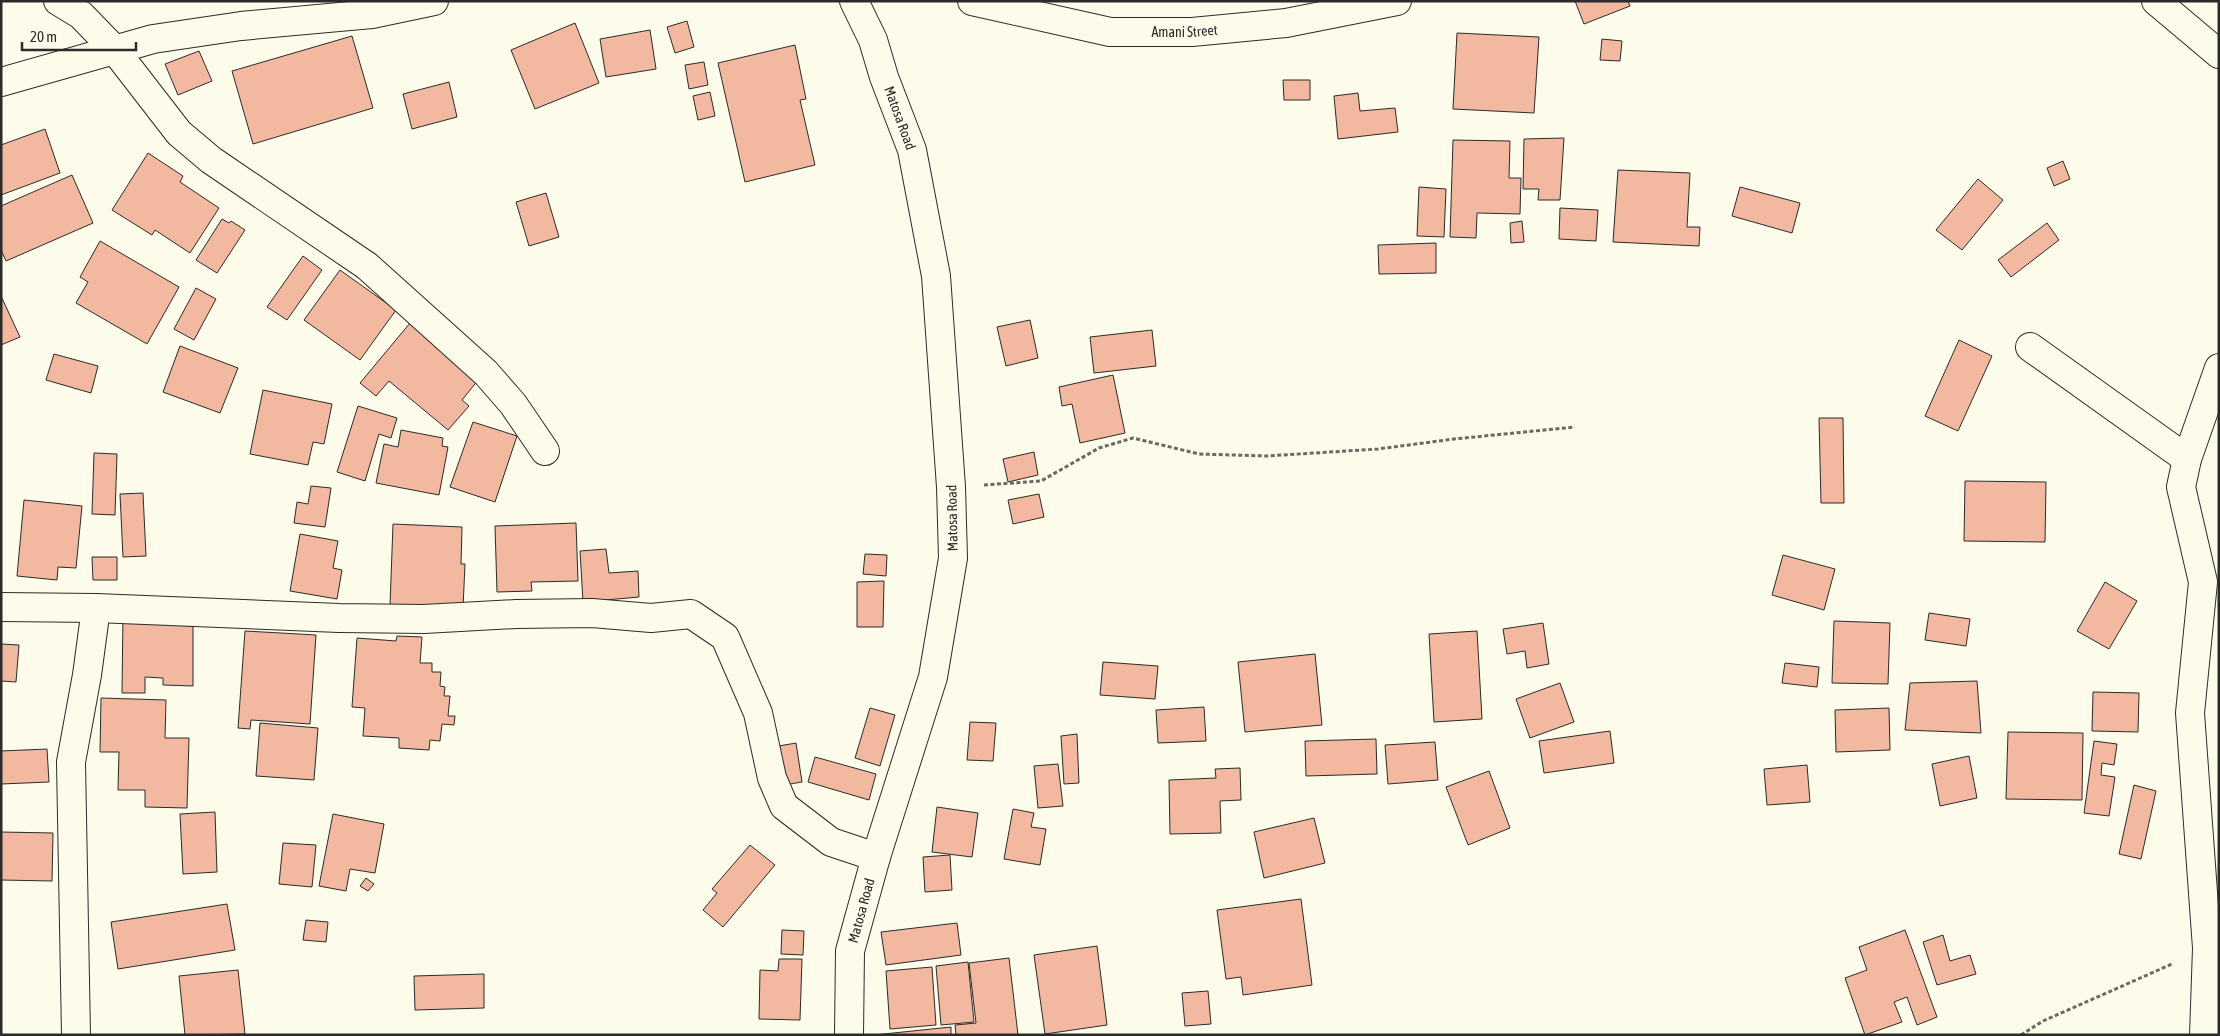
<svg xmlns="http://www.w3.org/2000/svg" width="2220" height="1036" font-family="'Asap Condensed',sans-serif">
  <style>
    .building { fill: #f2b8a0; stroke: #2b2b2b }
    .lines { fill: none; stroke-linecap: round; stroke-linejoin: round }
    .street-casing { stroke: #2b2b2b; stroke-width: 30 }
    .secondary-casing { stroke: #2b2b2b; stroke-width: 30 }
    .path { stroke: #6a6964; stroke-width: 3; stroke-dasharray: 4 2.5; stroke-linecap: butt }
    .street { stroke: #fdfbea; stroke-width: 28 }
    .secondary { stroke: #fdfbea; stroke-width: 28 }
    .labels { text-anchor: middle; stroke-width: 4; stroke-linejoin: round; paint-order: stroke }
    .street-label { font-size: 14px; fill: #2b2b2b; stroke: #fdfbea }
  </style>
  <rect width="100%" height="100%" fill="#fdfbea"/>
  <path class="building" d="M1575,1H1628L1630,6L1584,24Z
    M687,21L694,47L675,53L667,27Z
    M575,23L599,83L535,109L511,50Z
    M650,30L656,69L606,77L600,39Z
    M1457,33L1539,37L1534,113L1453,109Z
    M352,36L373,108L253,144L232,71Z
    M1602,39L1622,41L1620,61L1600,60Z
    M795,45L806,99L800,100L815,165L745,182L718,63Z
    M199,51L212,81L178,95L165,64Z
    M704,62L708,85L689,89L685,65Z
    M1283,80H1310V100H1284Z
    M449,82L457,117L412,129L403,94Z
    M710,92L715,116L698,120L693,96Z
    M1358,93L1360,111L1395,108L1398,132L1338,139L1334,96Z
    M45,129L60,173L1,195V145Z
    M1564,138L1560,200H1538L1539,189H1523L1524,139Z
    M1453,140L1510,141L1509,178H1521L1520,214L1477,213L1476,238L1450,237Z
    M148,153L183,176L180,182L219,208L190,253L155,230L152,235L112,210Z
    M2063,161L2070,179L2054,186L2047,168Z
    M1618,170L1690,173L1687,227H1700L1699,246L1613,242Z
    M72,175L93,223L6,261L1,250V206Z
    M1978,179L2003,200L1962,250L1936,230Z
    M1419,187L1446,189L1444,237L1417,236Z
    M1740,187L1800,203L1792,233L1732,216Z
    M546,193L559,237L529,246L516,202Z
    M1560,208L1598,210L1596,241L1559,239Z
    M222,219L229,223L231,221L245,230L217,273L196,260Z
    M1522,221L1524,242L1511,243L1510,223Z
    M2047,223L2059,240L2011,277L1998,260Z
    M100,241L179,287L147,344L76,303L88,282L80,277Z
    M1436,243V273L1379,274L1378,245Z
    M303,256L322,270L287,320L267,307Z
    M340,270L396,310L360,360L304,320Z
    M196,288L216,299L194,340L174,329Z
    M1,296L20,337L1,345Z
    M1030,320L1038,358L1006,366L997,327Z
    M410,323L479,379L462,400L469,406L448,430L389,381L376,396L360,383Z
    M1152,330L1156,366L1094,373L1090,337Z
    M1959,340L1992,356L1958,431L1925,416Z
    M180,346L238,368L220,413L163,392Z
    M54,354L98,366L91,393L46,380Z
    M1113,375L1125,433L1080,443L1072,404L1062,406L1059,387Z
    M263,390L332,404L324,444L313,442L308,465L250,454Z
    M358,406L397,418L391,438L379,434L365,481L337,472Z
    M1819,418H1843L1844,503H1821Z
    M473,422L517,436L495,502L450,487Z
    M401,430L443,438L442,446L448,447L439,495L376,483L384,444L398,447Z
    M1034,452L1038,475L1008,482L1003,459Z
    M94,453L117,454L115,515L92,514Z
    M1965,481L2046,482L2045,542L1964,541Z
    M311,486L331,488L325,527L294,523L297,502L308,504Z
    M143,493L146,556L123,557L120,494Z
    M1039,494L1044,517L1013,524L1008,500Z
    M24,500L82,506L76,568L58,567L57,580L17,576Z
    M576,523L578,581L531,582L532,591L497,592L495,526Z
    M393,524L462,527L461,564H465L463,608L390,606Z
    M300,534L338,541L333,568L342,570L337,599L290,591Z
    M606,549L609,573L638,571L639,597L583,602L580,551Z
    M865,554L887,555L886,576L863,574Z
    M1783,555L1835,569L1824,610L1772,595Z
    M92,557H117V580H93Z
    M884,581L883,627H857V582Z
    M2105,582L2137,601L2109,649L2077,631Z
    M123,613H177V625L193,626V686L163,685V678L145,677V693H122Z
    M1929,613L1970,619L1966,646L1925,640Z
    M1834,621L1890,623L1888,684L1832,683Z
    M1543,623L1549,664L1527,668L1525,651L1507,654L1503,629Z
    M245,631L316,635L310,724L251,720L250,729L238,728Z
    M1477,631L1482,719L1434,722L1429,634Z
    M397,636L422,637L420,663H432V672H441L440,686L445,687L444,696H450L448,716H455L454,725L442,724L440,741L430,740L429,750L399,748V738L363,736L365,708L352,707L357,638L396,641Z
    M1,644L19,645L16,682L1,681V684Z
    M1315,654L1322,725L1245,732L1238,662Z
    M1103,662L1158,666L1155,699L1100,695Z
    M1785,663L1819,667L1817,687L1782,683Z
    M1977,681L1981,733L1905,730L1910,683Z
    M1560,683L1574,722L1530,738L1516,699Z
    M2093,692L2139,693L2138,732L2092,731Z
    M101,698L166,700L165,738H189L187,808L145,807V790H118L119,752H100Z
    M1204,707L1206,741L1158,743L1156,710Z
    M870,708L895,715L880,766L855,758Z
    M1889,708L1890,750L1836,752L1835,710Z
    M970,722L996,723L993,761L967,760Z
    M260,723L318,728L314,780L256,776Z
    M1610,731L1614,763L1544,773L1539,741Z
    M2008,732L2083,733L2082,800L2006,799Z
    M1077,734L1079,783L1064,784L1061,736Z
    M1376,739L1377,774L1306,776L1305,741Z
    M2094,741L2117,744L2114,765L2102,763L2101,775L2115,777L2109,816L2084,813Z
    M1435,742L1438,780L1388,784L1385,745Z
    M796,743L802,782L778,786L773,747Z
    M47,749L49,782L1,784V751Z
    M1969,756L1977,798L1940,806L1932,764Z
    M815,757L876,774L869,800L808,782Z
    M1058,764L1063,806L1038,808L1034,766Z
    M1807,765L1810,802L1767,805L1764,769Z
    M1240,768L1241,800L1220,801L1221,833L1170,834L1169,780L1216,778L1215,769Z
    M1489,771L1510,828L1468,845L1446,787Z
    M2134,785L2156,791L2141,859L2119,854Z
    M937,807L978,813L972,857L932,852Z
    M1013,809L1034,813L1031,827L1046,829L1040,865L1004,859Z
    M215,812L217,872L183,874L180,814Z
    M333,814L384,824L375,873L350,869L346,891L319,886Z
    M1314,818L1325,863L1264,878L1254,832Z
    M1,832L53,833L52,881L1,880Z
    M283,843L316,845L312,887L279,884Z
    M750,845L775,865L723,927L703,910L717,893L712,889Z
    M950,855L952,890L925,892L923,857Z
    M366,878L374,884L368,891L360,886Z
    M1301,899L1312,985L1243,995L1241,977L1226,979L1217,910Z
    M227,904L235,950L118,969L111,922Z
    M306,920L328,922L326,942L303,940Z
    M957,923L961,955L886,965L881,932Z
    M782,930L804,931L803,955L781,954Z
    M1905,930L1937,1017L1917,1025L1907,997L1894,1002L1902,1022L1865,1035L1845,978L1867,970L1859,947Z
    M1943,935L1950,961L1970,955L1976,974L1937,985L1923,942Z
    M1097,946L1107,1025L1045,1034L1034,955Z
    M1009,958L1018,1035H956L955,1025L976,1023L969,963Z
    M779,959H802L800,1020L759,1019L760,970L778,971Z
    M968,962L974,1022L941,1025L936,966Z
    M932,967L936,1025L890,1029L886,971Z
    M238,970L245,1034L185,1035L179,976Z
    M484,974V1008L415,1010L414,976Z
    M1208,991L1211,1024L1185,1026L1182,993Z
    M951,1027V1035H874Z"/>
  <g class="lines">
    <g class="street-casing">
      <g id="street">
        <path d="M58,1L81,15L114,49L179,133L211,160L367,266L486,373L513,404L545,451"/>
        <path id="s1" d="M972,1L1110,32H1192L1286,23L1397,1"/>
        <path d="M2156,1L2219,54"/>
        <path d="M1,82L153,39L241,26L372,14L434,1"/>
        <path d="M2030,347L2187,459"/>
        <path d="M1,607L96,608L339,618L424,619L516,614L592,613L651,618L691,614L725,637L758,713L772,778L784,806L831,842L876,857"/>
        <path d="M76,1035L71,762L87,675L96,608"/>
        <path d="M2204,1035L2207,948L2190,713L2203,582L2181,487L2187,459L2219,368"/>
      </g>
    </g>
    <g class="secondary-casing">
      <g id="secondary">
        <path id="s2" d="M849,1035L850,951L876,857L933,677L953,558L951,487L936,276L912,150L884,77L873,40L854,1"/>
      </g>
    </g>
    <path class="path" d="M984,485L1041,481L1099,448L1133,438L1199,454L1267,456L1378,449L1454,439L1575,427
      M2021,1035L2043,1021L2172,964"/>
    <use href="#street" class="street"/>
    <use href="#secondary" class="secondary"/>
  </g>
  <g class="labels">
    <g class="street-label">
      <text dy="5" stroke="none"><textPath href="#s1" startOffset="216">Amani Street</textPath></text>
      <text transform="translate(900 118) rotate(70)" y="5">Matosa Road</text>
      <text transform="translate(952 518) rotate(-91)" y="5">Matosa Road</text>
      <text dy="5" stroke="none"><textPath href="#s2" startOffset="126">Matosa Road</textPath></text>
    </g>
  </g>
  <rect width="2220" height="1036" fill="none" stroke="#2b2b2b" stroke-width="5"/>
  <path d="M22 42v8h114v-8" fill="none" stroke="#2b2b2b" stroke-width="2.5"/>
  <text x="30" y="42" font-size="15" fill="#2b2b2b" stroke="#fdfbea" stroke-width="4" paint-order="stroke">20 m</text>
</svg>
